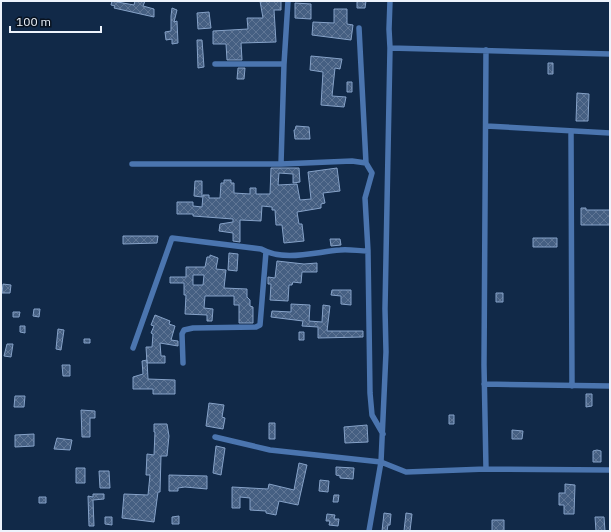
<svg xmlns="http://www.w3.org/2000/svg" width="611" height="532" font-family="'IBM Plex Sans',sans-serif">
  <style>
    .building { fill: url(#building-cross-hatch); stroke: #86a2c8; fill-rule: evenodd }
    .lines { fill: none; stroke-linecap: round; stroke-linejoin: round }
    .minor { stroke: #4b75af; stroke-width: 5.5 }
  </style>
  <defs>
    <pattern id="building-cross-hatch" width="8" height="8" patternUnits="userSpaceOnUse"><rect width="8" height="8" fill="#455f82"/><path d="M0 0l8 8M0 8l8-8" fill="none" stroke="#607695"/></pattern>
  </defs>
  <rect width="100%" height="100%" fill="#112948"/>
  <path class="building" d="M112,1L134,5L135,1H145L143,6L154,9V17L114,8L115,6L111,5Z
    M260,1H281V10H274L276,42L241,43L242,60H227L226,44H213V31L248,29L247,18H263Z
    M357,1H366L365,8H357Z
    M295,3L311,4V19L295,18Z
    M172,8L177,10L174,22L177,21L178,43L172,44V39L166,40L165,32L171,31V16Z
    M334,9H347V24L353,25L351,40L312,35L313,22L334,23Z
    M209,12L211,28L198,29L197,13Z
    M197,40H202L204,67L198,68Z
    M311,56L342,59L340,69L335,68L332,96L346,97L344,107L321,105L323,72L310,70Z
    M548,63H553V74H548Z
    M238,68H245L244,79H237Z
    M347,82H352V92H347Z
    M577,93L589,94L588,121H576Z
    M296,126L309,127L310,139H295L294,130H295Z
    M271,168H299L300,182L293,183V174L279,173L278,185L297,184L300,200L311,199L308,172L337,168L340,191L323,193L325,203L321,204V208L297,212L299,224H302L304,241L284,243L282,225H276L275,210H272V207L262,206L261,221L240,220V242L233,241V233L219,231L220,224L233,222V219L193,216V214H177V202H193V206L202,207L203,195H209V198H220L221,183H224V180H231V183H234V193L250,194V188H256V194H270Z
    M195,181H202V197L194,196Z
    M581,208H586V210H610V225H581Z
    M123,236H158L157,243L123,244Z
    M533,238H557V247H533Z
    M330,239H340L341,245L331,246Z
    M229,253L238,254L237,271L228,270Z
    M210,255L218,258L216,269L226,270L224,288L247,289V297L250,300V306L253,307V323H239V305H234V296H205L204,308L213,309L212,321H207V315L185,314L186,295H184V283H170V277H186V267H205L207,257H210ZM193,275H204L203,285H193Z
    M277,261L304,264L317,263V272H302L301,283L293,282L292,285H289L288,301L270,300L271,284H268V277L275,278Z
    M3,284L11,285L10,293H2Z
    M332,290H351V305L341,304V296L331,295Z
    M496,293H503V302H496Z
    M291,304L310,305L309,321L322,322L323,305L330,306L327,331H363V337L318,338V327L302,326L303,321L271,317L272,311L291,312Z
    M34,309H40L39,317L33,316Z
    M13,312H20L19,317H13Z
    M155,315L170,321L169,324L175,326L171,340L178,341V346L160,343L161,356H165V363H147L146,347H152L153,334L151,333L154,326L151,325Z
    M20,326H25V333L20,332Z
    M58,329L64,330L61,350L56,349Z
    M299,332H304V340H299Z
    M84,339H90V343H84Z
    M7,344H13L11,357L4,356Z
    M147,360L148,379L175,380V394H153V389H133V377L143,374L142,361Z
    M62,365H70V376H63Z
    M586,394H592V406L586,407Z
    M15,396H25L24,407H14Z
    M209,403L224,405L222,417L225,418L223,429L206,426Z
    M81,410L95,411V418H90V437H82Z
    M449,415H454V424H449Z
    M269,423H275V439H269Z
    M154,424H167L169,436L167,456H161L160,492H158L154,522L122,518L124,494L148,495L150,475H146L147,454L154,455L155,432H154Z
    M367,425L368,442L345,443L344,427Z
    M512,430L523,431L522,439H512Z
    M34,434V446L15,447V435Z
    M57,438L72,440L70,450L54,449Z
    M216,446L225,448L221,475L213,473Z
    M597,450L601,451V462H593V451Z
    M299,463L307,465L298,505L279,501L276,515L266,513V511L250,510V498L240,497V508H232V487L268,489L269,484L294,490Z
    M336,467L354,468L353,479L340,478V476L336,475Z
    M76,468H85V483H76Z
    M99,471H109L110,488H100Z
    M169,475L207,476V489L185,487L178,488V491H169Z
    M320,480L329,481L328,492L319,491Z
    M565,484L575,485L574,514H564V505H559V493H565Z
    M93,494H104V499L93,500L94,526H89L88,496L93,497Z
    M334,495H339L338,502H333Z
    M39,497H46V503H39Z
    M384,513L391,514L390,525H388L387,531H382Z
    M406,513L412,514L410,531H404Z
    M327,514L335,515L334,519H339L338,526L329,525L330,521H326Z
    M179,516V524H172V517Z
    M105,517H112V525L105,524Z
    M595,517H604L605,531H596Z
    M492,520H504V531H492Z"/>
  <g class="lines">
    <path class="minor" d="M359,28L366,163L372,173L365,198L368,251L370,393L372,415L383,434
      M390,48L610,54
      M486,50L484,365L486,469
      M215,64H284
      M486,126L610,133
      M571,132L572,386
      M132,164H281L352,161L366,163
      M281,164L284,64L288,1
      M133,348L172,238L261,249C284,262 315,252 340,250C349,249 359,251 368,251
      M183,363L182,334L184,330L193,328L256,327L260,325L266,252
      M484,384L610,386
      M215,437L270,450L381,462L386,352L385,309L390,48L389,29L390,1
      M369,531L381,462L406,472L486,469L610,470"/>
  </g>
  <rect width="611" height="532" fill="none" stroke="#edf3fc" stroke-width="4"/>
  <path d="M10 26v6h91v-6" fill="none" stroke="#edf3fc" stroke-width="2"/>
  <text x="16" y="26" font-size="12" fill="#edf3fc" stroke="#08121f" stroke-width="3" paint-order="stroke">100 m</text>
</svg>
